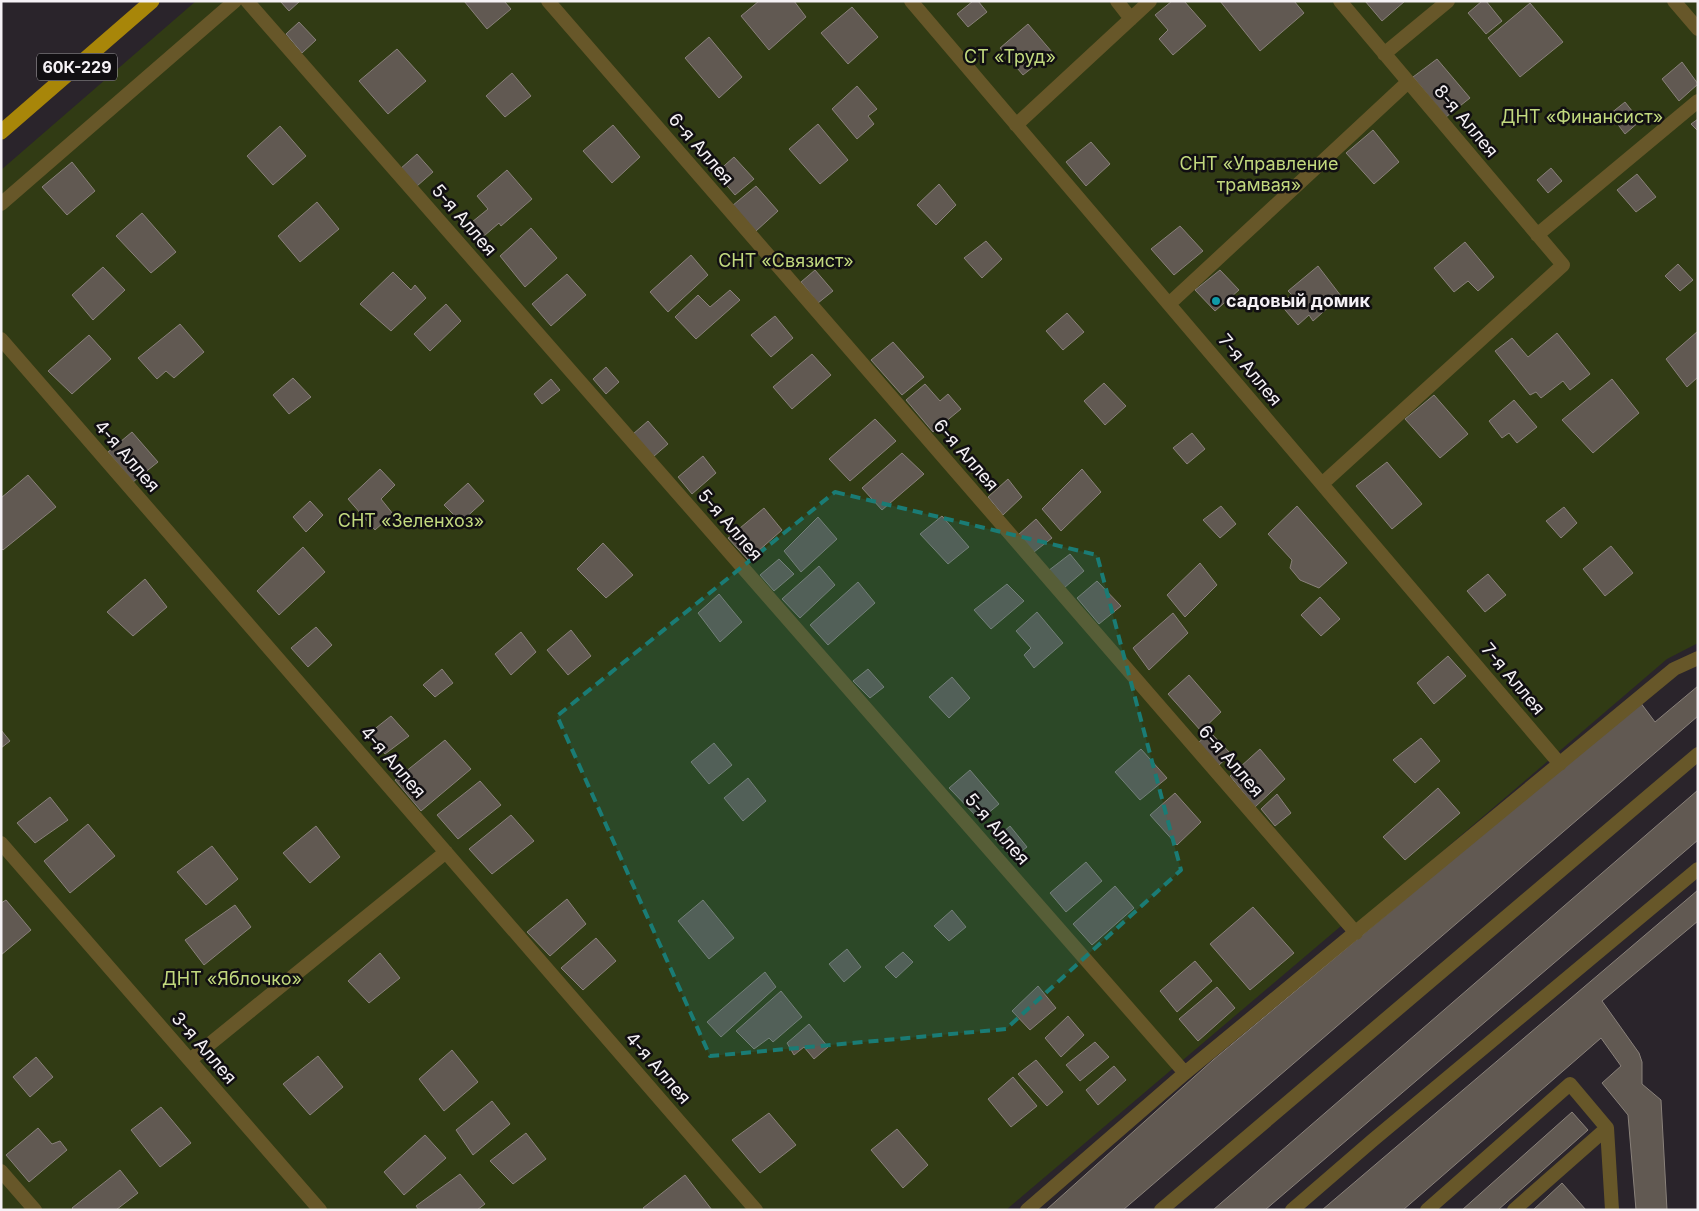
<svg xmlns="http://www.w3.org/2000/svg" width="1699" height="1211" font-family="Inter,sans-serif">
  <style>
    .green { fill: #313b14 }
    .building { fill: #615952; stroke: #89817a }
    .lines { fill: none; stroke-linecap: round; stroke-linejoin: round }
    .service { stroke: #675729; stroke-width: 14 }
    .primary { stroke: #a88609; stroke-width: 15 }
    .marked { fill: #1a7c75; fill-opacity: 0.2; stroke: #1a7c75; stroke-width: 4; stroke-dasharray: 10 6; stroke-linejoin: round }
    .culture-dot { fill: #0f9aa8; stroke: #110f12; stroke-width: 2 }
    .labels { text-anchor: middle; stroke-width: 5; stroke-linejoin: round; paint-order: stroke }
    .shield { fill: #110f12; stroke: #b1adb1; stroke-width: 1 }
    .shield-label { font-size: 16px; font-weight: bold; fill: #f5f1f5 }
    .park-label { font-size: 18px; fill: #c2d97e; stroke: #110f12 }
    .street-label { font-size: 18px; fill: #f5f1f5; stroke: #110f12 }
    .poi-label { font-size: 18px; font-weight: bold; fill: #f5f1f5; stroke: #110f12; text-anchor: start }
  </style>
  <rect width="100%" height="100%" fill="#2a242b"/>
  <path class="green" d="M196,1H1698V643L1667,659L1347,933L1341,926L1006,1210H1V170Z"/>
  <path class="building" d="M280,1H300L289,11Z
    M464,1H504L511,9L487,29Z
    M759,1H794L806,17L769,50L741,16Z
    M973,1H978L987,12L968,27L957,14Z
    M1172,1H1184L1206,26L1173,55L1159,39L1168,30L1155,15Z
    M1220,1H1294L1304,13L1260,51Z
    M1365,1H1405L1382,21Z
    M1482,1H1486L1502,21L1486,34L1468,13Z
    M1530,3L1563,42L1520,77L1488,38Z
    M852,7L878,37L848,64L821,33Z
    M299,22L316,40L302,53L286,34Z
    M1028,24L1052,52L1023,75L1000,48Z
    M709,37L742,77L719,98L685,58Z
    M397,49L426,81L388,114L359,81Z
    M1437,59L1470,98L1446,117L1413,77Z
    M1682,62L1698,84L1679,101L1662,79Z
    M512,73L531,96L505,117L486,96Z
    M857,86L877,109L868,116L874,124L857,139L832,109Z
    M1625,102L1640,121L1625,134L1610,114Z
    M1698,119V131L1691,124Z
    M818,124L848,160L820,184L789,149Z
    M613,125L640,157L612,183L583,151Z
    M280,126L306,156L273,185L247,156Z
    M1373,130L1399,162L1374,184L1346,153Z
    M1091,142L1110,164L1086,186L1066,162Z
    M417,154L433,172L417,186L400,169Z
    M734,157L754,179L735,195L716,173Z
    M72,162L95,191L67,215L42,187Z
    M1551,168L1562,181L1548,193L1537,180Z
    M507,170L532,199L501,226L499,223L484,236L472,222L488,209L477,196Z
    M1637,174L1656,197L1636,212L1617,190Z
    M939,184L956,205L936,225L917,205Z
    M756,186L778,211L756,231L732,206Z
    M317,202L339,229L300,262L278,236Z
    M142,213L176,252L151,273L116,236Z
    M1180,226L1203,251L1174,275L1151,249Z
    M531,228L557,258L525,287L500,256Z
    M986,241L1002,259L982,278L964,258Z
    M1465,242L1494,277L1478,291L1468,281L1454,292L1434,268Z
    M691,255L708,275L668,312L650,292Z
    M1678,264L1693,280L1680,291L1665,276Z
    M1318,266L1341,296L1313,321L1309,315L1298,325L1280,304L1292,295L1288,291Z
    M103,267L125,290L93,320L72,295Z
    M815,270L833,291L818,303L801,282Z
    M1220,270L1239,290L1215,311L1195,290Z
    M393,272L411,290L415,285L426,298L391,331L360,304Z
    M567,274L586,295L551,326L532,304Z
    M730,290L740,300L696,339L675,317L698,295L710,307Z
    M446,304L461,321L430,351L414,334Z
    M1067,313L1084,332L1063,350L1046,331Z
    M775,316L793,338L771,357L751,335Z
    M180,324L204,352L174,378L166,371L157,379L138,358Z
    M1698,331V377L1687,387L1666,359Z
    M1557,333L1590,374L1570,390L1563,381L1541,398L1536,392L1530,395L1495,351L1512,338L1528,357Z
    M89,335L111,359L72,394L48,371Z
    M893,342L924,377L902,395L871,360Z
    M812,354L831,375L792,409L773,387Z
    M606,367L619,382L606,394L593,379Z
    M293,378L311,397L289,414L273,395Z
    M551,379L560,390L542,404L534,394Z
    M1612,379L1639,413L1593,453L1562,420Z
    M1104,383L1126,406L1105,425L1084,401Z
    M925,384L940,401L948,394L961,409L933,432L906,400Z
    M1434,395L1468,434L1440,458L1405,419Z
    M1514,400L1537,427L1517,443L1509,433L1502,438L1489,421Z
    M875,419L896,441L850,481L829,459Z
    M648,421L668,444L653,457L633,434Z
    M132,432L158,462L133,482L108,452Z
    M1192,433L1205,449L1187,464L1173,448Z
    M902,453L924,474L882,510L862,488Z
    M703,456L716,473L692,494L678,477Z
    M1387,462L1422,504L1392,529L1356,486Z
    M380,469L395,485L381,499L393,514L375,530L348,499Z
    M1082,469L1101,492L1061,531L1042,509Z
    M28,475L56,507L3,550L1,548V498Z
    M1008,479L1022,497L1003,515L988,497Z
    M468,483L484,501L461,522L444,505Z
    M310,501L323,515L306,532L293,517Z
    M1221,506L1236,524L1220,538L1203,520Z
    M1297,506L1347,563L1319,588L1300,580L1290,568L1292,560L1268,534Z
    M1564,507L1577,523L1561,538L1546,521Z
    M764,508L782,530L748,560L728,538Z
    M942,516L969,547L948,564L920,534Z
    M818,517L837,539L801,572L784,551Z
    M1036,519L1052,538L1034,552L1018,535Z
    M603,543L633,575L606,598L577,569Z
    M1611,546L1633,573L1605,596L1583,569Z
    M303,547L325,572L279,615L257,591Z
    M1070,554L1084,571L1064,588L1048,571Z
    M779,559L794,574L774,591L760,575Z
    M1200,563L1217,585L1185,617L1167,595Z
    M819,566L835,585L800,618L782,599Z
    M1488,574L1506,595L1485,612L1467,591Z
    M145,579L167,607L133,636L107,612Z
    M1097,581L1121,606L1099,624L1077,598Z
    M858,582L875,603L828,645L810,625Z
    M1007,584L1024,601L991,629L974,610Z
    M719,594L742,622L720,642L698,613Z
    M1320,597L1340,619L1321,636L1301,615Z
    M1037,612L1063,643L1034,668L1024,655L1031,648L1016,631Z
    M1173,613L1188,633L1149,670L1133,648Z
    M316,627L332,645L308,667L291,648Z
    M571,630L591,656L568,675L547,650Z
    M521,632L536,652L511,675L495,654Z
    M1448,656L1466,676L1434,704L1417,683Z
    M442,669L453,683L435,697L423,685Z
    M868,669L884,687L870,698L853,681Z
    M1189,675L1221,712L1201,731L1168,694Z
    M952,677L970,698L949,718L929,697Z
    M1698,686V716L1123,1210H1046L1213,1060L1640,702L1655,722Z
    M391,716L409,736L385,754L367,735Z
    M1,730L10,741L1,748Z
    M1210,732L1231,754L1218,766L1198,743Z
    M1421,738L1440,761L1415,783L1393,760Z
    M445,740L471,769L421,811L395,780Z
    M714,743L732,765L709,784L691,762Z
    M1141,749L1167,778L1140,800L1115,772Z
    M1260,749L1285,779L1255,807L1230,776Z
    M970,770L999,804L980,820L949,788Z
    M748,778L766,801L743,821L724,798Z
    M480,781L501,805L458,839L437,815Z
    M1438,788L1460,813L1405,860L1383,837Z
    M1698,790V840L1265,1210H1213Z
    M1175,793L1201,822L1177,845L1150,815Z
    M1277,794L1291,813L1275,826L1261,809Z
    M50,797L68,820L35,843L17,823Z
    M511,815L534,841L492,874L469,849Z
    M88,824L115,856L70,893L44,861Z
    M316,826L340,857L310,883L283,853Z
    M1010,826L1027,847L1013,858L995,839Z
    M212,846L238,879L206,905L177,872Z
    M1086,862L1102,881L1066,912L1050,893Z
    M1115,886L1134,908L1092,945L1073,924Z
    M1698,890V921L1602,1001L1639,1053L1642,1062V1084L1661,1100L1667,1210H1636L1628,1115L1602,1083L1621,1066L1601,1038L1403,1210H1322Z
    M567,899L586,924L550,956L527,932Z
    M6,900L31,930L1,955V903Z
    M703,900L734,938L709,959L678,921Z
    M235,905L251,927L204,965L185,940Z
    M1253,907L1294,953L1250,990L1210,944Z
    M952,910L966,927L949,941L934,926Z
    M596,938L616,961L583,990L561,968Z
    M847,949L861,967L844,982L829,964Z
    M903,952L913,962L896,978L885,967Z
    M380,953L400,978L369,1003L348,981Z
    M1195,961L1212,981L1177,1012L1160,991Z
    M765,972L776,987L721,1037L707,1022Z
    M1038,986L1056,1008L1030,1030L1012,1011Z
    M1217,987L1235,1008L1198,1041L1179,1019Z
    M781,991L802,1017L773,1042L769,1038L754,1049L736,1031Z
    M1068,1016L1084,1035L1061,1057L1045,1038Z
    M809,1024L828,1047L814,1059L804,1047L794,1055L787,1043Z
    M1095,1042L1109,1057L1080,1081L1066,1065Z
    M452,1050L478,1082L444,1111L419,1079Z
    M318,1056L343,1087L310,1115L283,1084Z
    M36,1057L53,1077L30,1097L13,1077Z
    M1036,1060L1063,1092L1047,1106L1018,1074Z
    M1114,1066L1126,1080L1098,1105L1086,1090Z
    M1013,1077L1037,1106L1011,1127L988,1099Z
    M492,1101L510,1124L473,1155L456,1130Z
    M161,1107L191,1143L160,1167L131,1130Z
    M1572,1112L1588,1130L1498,1210H1462Z
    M769,1113L796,1145L760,1173L732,1140Z
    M38,1128L52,1144L60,1141L67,1150L29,1182L6,1155Z
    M897,1129L928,1165L903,1188L871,1150Z
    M526,1133L546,1159L513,1184L490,1161Z
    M425,1135L446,1158L404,1195L384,1172Z
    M120,1170L138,1193L116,1210H74L72,1208Z
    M460,1174L485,1204L477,1210H419L416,1206Z
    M685,1175L712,1210H645L643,1208Z
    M1562,1183L1586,1210H1533Z"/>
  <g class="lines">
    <path class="service" d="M247,1L1185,1073
      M548,1L1356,933
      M911,1L1560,764
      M1117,1L1131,19
      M1674,1L1698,29
      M1384,54L1448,1
      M1016,125L1150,1
      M1,204L235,1
      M1537,235L1698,101
      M1169,304L1408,82
      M1,339L756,1210
      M1322,484L1563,265L1340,1
      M1,843L320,1210
      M190,1060L446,852
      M1,1171L35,1210
      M1027,1210L1185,1073L1674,669L1698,658
      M1161,1210L1698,754
      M1292,1210L1373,1140L1698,869
      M1427,1210L1570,1084L1607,1128L1612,1210
      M1514,1210L1607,1128"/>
    <path class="primary" d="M1,132L152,1"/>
  </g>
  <path class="marked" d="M835,492L1097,555L1181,870L1006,1029L710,1056L557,716Z"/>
  <circle class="culture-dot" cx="1216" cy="301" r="5"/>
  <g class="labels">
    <rect class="shield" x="37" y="53.5" width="80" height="27" rx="4"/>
    <g class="shield-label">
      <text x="77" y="73">60К-229</text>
    </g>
    <g class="park-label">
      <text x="1010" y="63">СТ «Труд»</text>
      <text x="1582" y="123">ДНТ «Финансист»</text>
      <text x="1259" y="170">СНТ «Управление<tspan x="1259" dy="21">трамвая»</tspan></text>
      <text x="786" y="267">СНТ «Связист»</text>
      <text x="411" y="527">СНТ «Зеленхоз»</text>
      <text x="232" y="985">ДНТ «Яблочко»</text>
    </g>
    <g class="street-label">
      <text transform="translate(1466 121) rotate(50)" y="6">8-я Аллея</text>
      <text transform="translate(701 149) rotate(49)" y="6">6-я Аллея</text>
      <text transform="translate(464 220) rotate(49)" y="6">5-я Аллея</text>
      <text transform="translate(1250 370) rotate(50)" y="6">7-я Аллея</text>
      <text transform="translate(966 455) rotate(49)" y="6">6-я Аллея</text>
      <text transform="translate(127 456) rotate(49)" y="6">4-я Аллея</text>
      <text transform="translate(730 525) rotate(49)" y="6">5-я Аллея</text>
      <text transform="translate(1513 679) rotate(50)" y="6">7-я Аллея</text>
      <text transform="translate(1231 761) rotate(49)" y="6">6-я Аллея</text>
      <text transform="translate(393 762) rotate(49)" y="6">4-я Аллея</text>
      <text transform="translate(997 829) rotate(49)" y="6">5-я Аллея</text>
      <text transform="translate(204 1048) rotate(49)" y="6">3-я Аллея</text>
      <text transform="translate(658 1068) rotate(49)" y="6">4-я Аллея</text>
    </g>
    <g class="poi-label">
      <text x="1226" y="307">садовый домик</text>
    </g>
  </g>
  <rect width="1699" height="1211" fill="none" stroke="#f5f1f5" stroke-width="5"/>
</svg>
